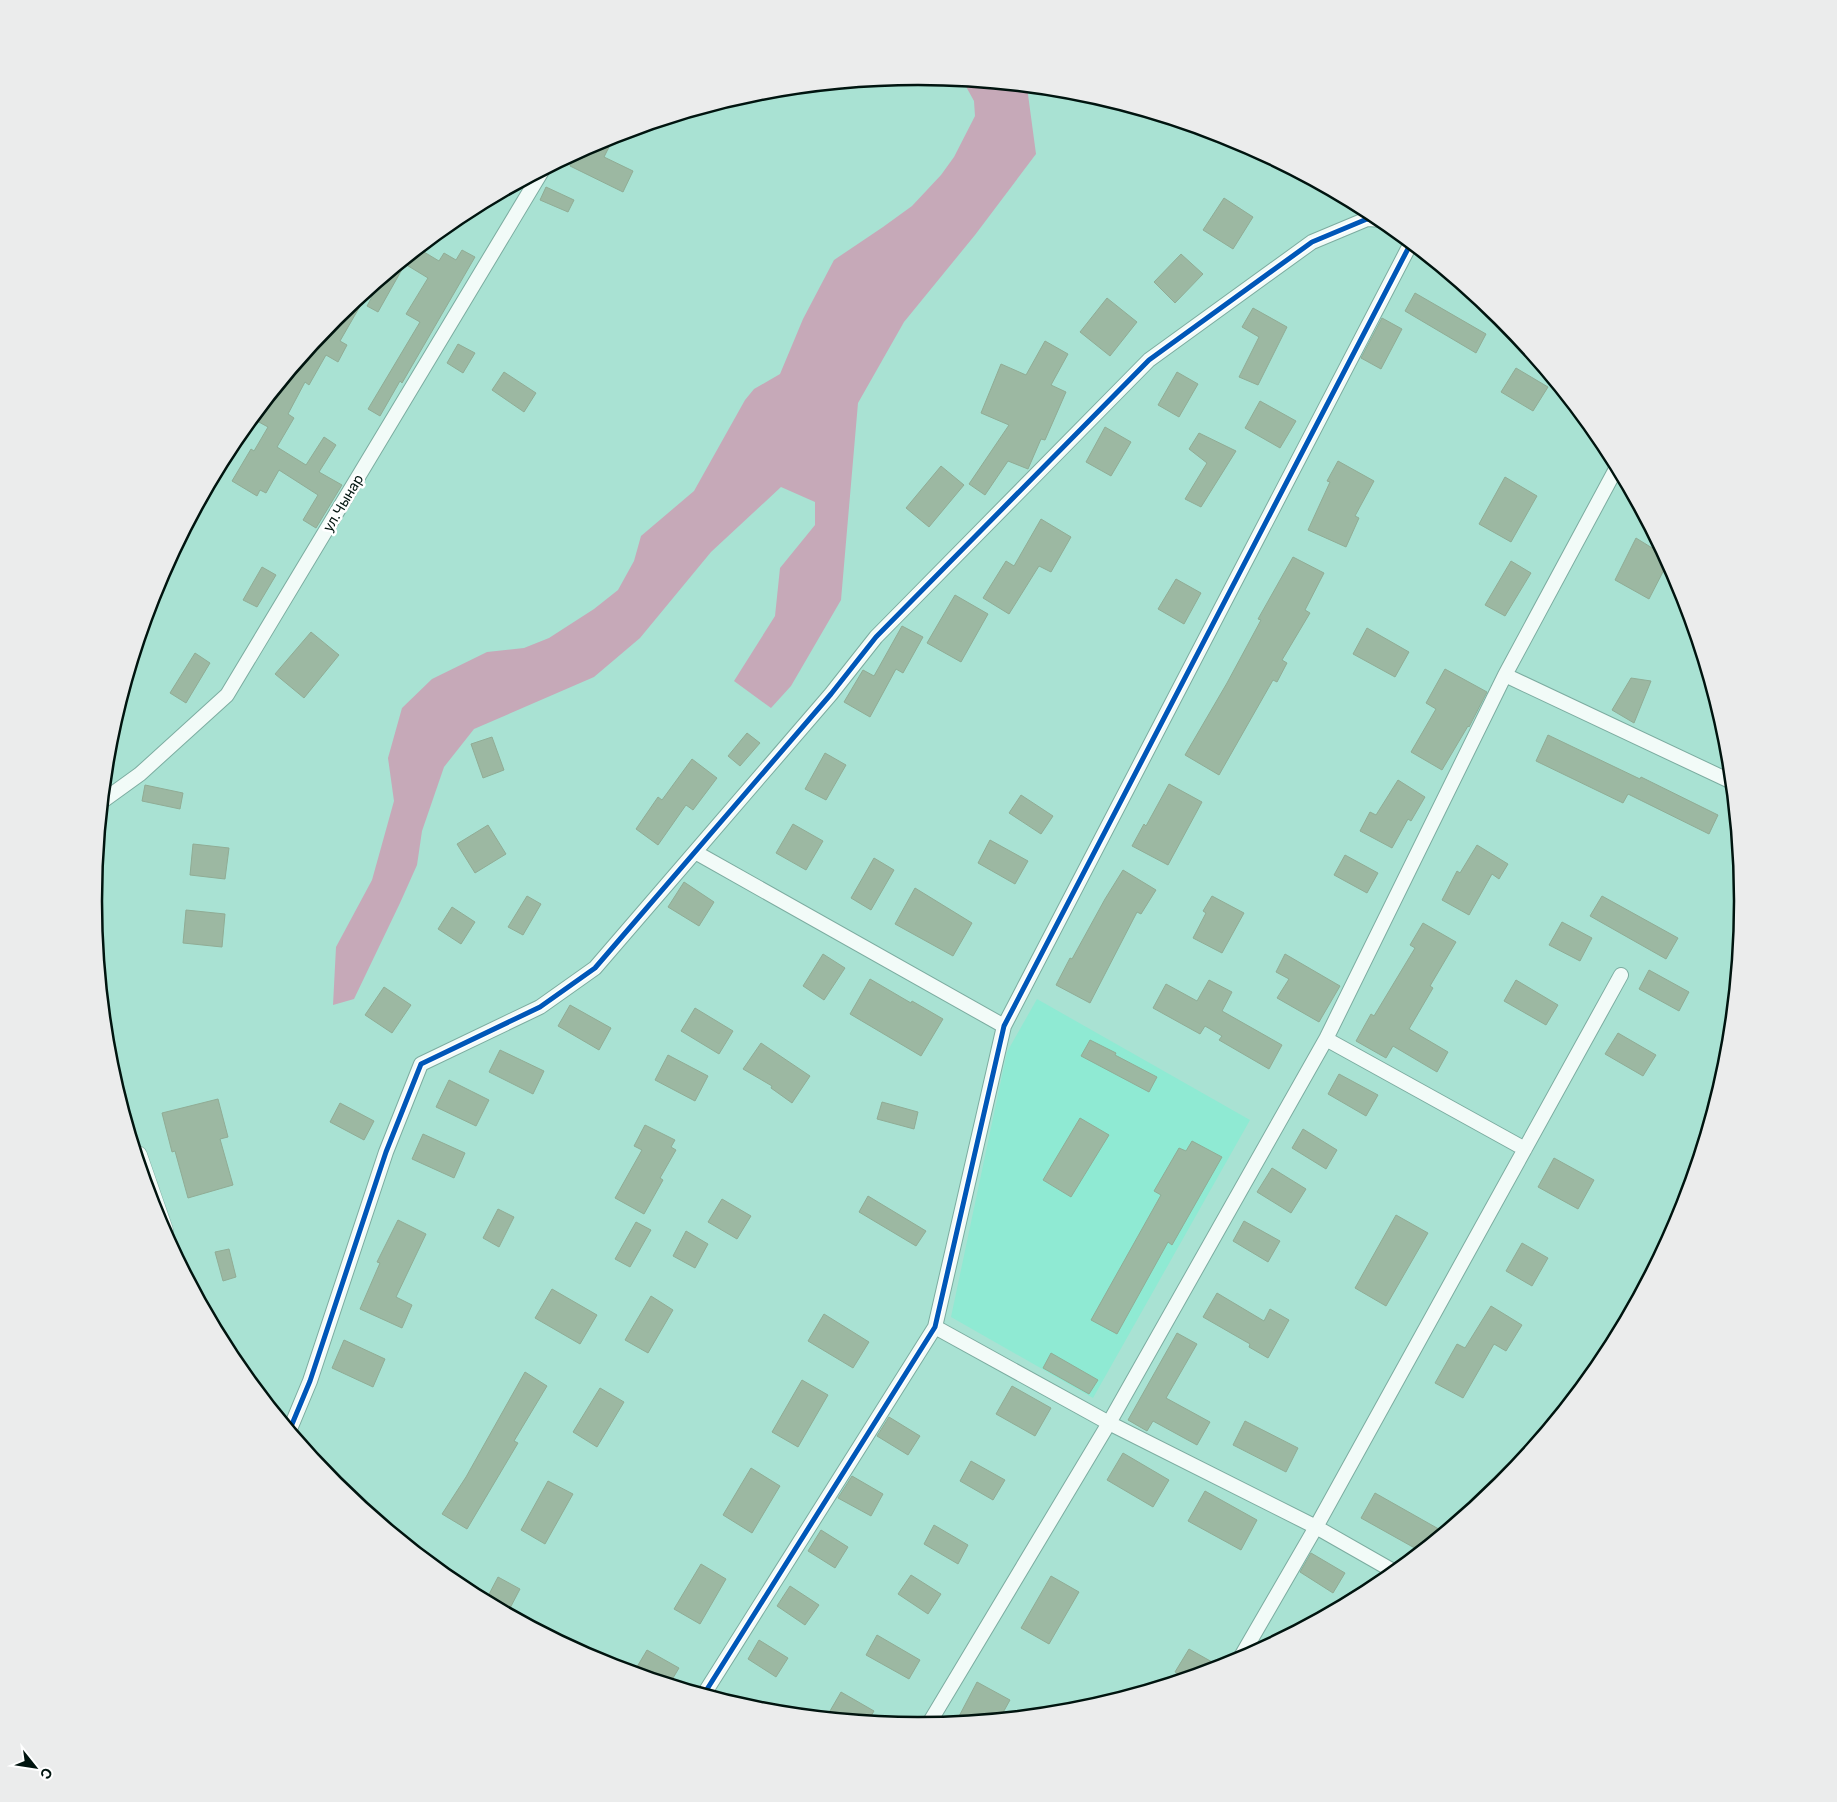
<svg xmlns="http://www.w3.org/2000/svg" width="1837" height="1802" font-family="Inter,sans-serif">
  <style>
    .built { fill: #8fead3 }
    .forest { fill: #c6a9b8 }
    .building { fill: #9cb8a2; stroke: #90ac95 }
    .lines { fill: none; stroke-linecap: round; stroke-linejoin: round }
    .minor-casing { stroke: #7caca0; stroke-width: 16 }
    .tertiary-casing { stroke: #7caca0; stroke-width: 19 }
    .minor { stroke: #f2fbf8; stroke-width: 14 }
    .tertiary { stroke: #f2fbf8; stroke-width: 18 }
    .cycleway-casing { stroke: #fff; stroke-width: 8 }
    .cycleway { stroke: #0057b8; stroke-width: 5 }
    .labels { text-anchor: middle; stroke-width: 5; stroke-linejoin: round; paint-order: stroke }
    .street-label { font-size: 14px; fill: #00140f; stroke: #fff }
    .rim { fill: none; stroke: #00140f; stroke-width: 2.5 }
  </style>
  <rect width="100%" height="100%" fill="#a9e2d3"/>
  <path class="built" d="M1037,999L1250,1120L1093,1398L951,1317L1007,1052Z"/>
  <path class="forest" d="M963,81L1027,87L1036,154L975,235L904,322L858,403L841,600L791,686L771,708L734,681L775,616L780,568L815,525V502L781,487L711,552L640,638L594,677L474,729L444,767L422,831L417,865L400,903L354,999L333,1005L336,947L372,880L394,801L388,758L402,708L432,679L487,652L524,648L549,638L594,609L618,590L634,561L641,536L694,491L745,400L754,389L780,374L803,319L834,260L883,227L912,206L941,175L954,157L975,116L974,101Z"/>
  <path class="building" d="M615,135L604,157L633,171L623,192L570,166L576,154L603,139Z
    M546,187L574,200L568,212L540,200Z
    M1224,198L1253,217L1233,249L1203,230Z
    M419,249L439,261L444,253L456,260L462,250L475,257L402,383L400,381L380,416L368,409L420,322L406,314L428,278L405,264L378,312L367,306L374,293L369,290Z
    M1181,254L1203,274L1175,303L1154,282Z
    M366,293L367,294L340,341L347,345L338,362L326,355L309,385L305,382L288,414L294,418L277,447L306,465L324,437L336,445L319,472L342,485L316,528L303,520L318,495L279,470L266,493L260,490L257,496L232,481L251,449L254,451L268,427L257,421L272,395L336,318Z
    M1415,293L1486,334L1476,353L1405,311Z
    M1107,298L1137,322L1110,356L1080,332Z
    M1253,308L1287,327L1258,385L1239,377L1259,337L1242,327Z
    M1382,318L1402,329L1381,369L1361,358Z
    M1045,341L1068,354L1051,385L1066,392L1045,440L1041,439L1028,469L1008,461L985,495L969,484L1009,425L981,413L1001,364L1026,375Z
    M458,344L475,353L463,373L447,363Z
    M1516,368L1548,387L1533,411L1501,392Z
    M504,372L536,393L524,412L492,390Z
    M1177,372L1198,384L1179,417L1158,405Z
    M1260,401L1296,421L1280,448L1245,428Z
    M1105,427L1131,442L1111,476L1086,462Z
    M1199,433L1236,451L1201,507L1185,499L1207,463L1189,449Z
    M1338,461L1374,481L1355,516L1359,518L1346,547L1308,530L1330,482L1327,481Z
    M941,466L964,485L929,527L906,508Z
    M1505,477L1537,496L1511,542L1479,524Z
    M1041,519L1071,537L1051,572L1039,566L1009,614L983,598L1006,561L1014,566Z
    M1636,538L1665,556L1668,562L1649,599L1615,580Z
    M1293,557L1324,573L1305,610L1310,613L1282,660L1287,663L1277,682L1273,680L1219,775L1185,755L1227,683L1261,620L1258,619Z
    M1511,561L1531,573L1505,616L1485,605Z
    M262,567L276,575L257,607L243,600Z
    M1176,579L1201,593L1184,624L1158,609Z
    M955,595L988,614L961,662L927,643Z
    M902,626L923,637L903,673L896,669L870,717L844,702L863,670L874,676Z
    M1367,628L1409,652L1395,677L1353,654Z
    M311,632L339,655L304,698L275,674Z
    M195,653L210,663L186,703L170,693Z
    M1445,669L1487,692L1469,727L1468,726L1442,770L1411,752L1436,709L1426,703Z
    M1631,678L1651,681L1634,723L1612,710Z
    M747,733L760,743L740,766L728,756Z
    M1548,735L1640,779L1641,777L1718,815L1709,834L1628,794L1623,803L1536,761Z
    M492,737L504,770L483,778L471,744Z
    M825,753L846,765L826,800L805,789Z
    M692,759L717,778L693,810L686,805L658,845L636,829L658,797L662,800Z
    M1398,780L1425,797L1411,821L1408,819L1392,848L1360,831L1370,812L1376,815Z
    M1169,784L1202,802L1168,865L1132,846L1144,824L1146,826Z
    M145,785L183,793L180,809L142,801Z
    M1021,795L1053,816L1041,834L1009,813Z
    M793,824L823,841L806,870L776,853Z
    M488,825L506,854L475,873L457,844Z
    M990,840L1028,861L1015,884L978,863Z
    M193,844L229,848L225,879L190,875Z
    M1477,845L1508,864L1499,879L1492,874L1469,915L1442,900L1457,871L1460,873Z
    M1345,855L1378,873L1367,893L1334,875Z
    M874,858L894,870L871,910L851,898Z
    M1123,870L1156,890L1141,914L1137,912L1090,1003L1056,985L1070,958L1072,959L1105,899Z
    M684,882L714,902L699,926L668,907Z
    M915,888L972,923L953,956L895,924Z
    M527,896L541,904L523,935L508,927Z
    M1212,896L1244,913L1222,953L1193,938L1206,913L1203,911Z
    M1602,896L1678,938L1666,959L1590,916Z
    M452,907L475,922L461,944L438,929Z
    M186,910L225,914L222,947L183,943Z
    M1562,922L1592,938L1580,961L1549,945Z
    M1423,923L1456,942L1430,986L1433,988L1409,1029L1448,1052L1437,1072L1393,1046L1386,1058L1356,1041L1371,1014L1374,1016L1415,948L1410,945Z
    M823,954L845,968L824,1000L803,986Z
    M1285,954L1340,986L1319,1022L1277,998L1289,979L1276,972Z
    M1649,970L1689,992L1679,1011L1639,989Z
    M870,979L911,1003L912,1001L943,1019L921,1056L850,1014Z
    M1209,980L1232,992L1222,1011L1282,1045L1269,1069L1219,1040L1222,1036L1205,1026L1200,1034L1153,1008L1166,984L1197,1001Z
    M1516,980L1558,1005L1546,1025L1504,1001Z
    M384,987L411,1005L392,1033L365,1015Z
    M570,1005L611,1028L599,1050L558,1026Z
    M695,1008L733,1031L719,1054L681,1031Z
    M1618,1033L1656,1055L1643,1076L1605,1054Z
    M1090,1040L1116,1053L1115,1055L1157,1077L1149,1092L1081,1056Z
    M761,1043L810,1076L792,1103L771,1088L772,1086L743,1069Z
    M500,1050L544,1071L533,1094L489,1072Z
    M668,1055L708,1076L695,1101L655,1080Z
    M1339,1074L1378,1095L1366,1116L1328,1094Z
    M449,1080L489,1100L476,1126L436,1107Z
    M218,1099L228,1137L220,1139L233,1185L188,1198L175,1151L172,1152L162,1113Z
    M882,1102L918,1112L914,1129L877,1119Z
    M340,1103L374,1121L364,1140L330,1122Z
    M1080,1118L1109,1135L1071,1197L1043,1180Z
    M645,1125L675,1140L671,1147L676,1150L660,1178L663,1180L644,1214L615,1198L642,1150L634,1146Z
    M1303,1129L1337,1150L1326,1169L1292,1148Z
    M423,1134L465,1153L454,1178L412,1159Z
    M1192,1141L1222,1157L1172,1245L1168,1242L1117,1334L1091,1320L1161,1195L1154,1191L1179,1148L1186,1151Z
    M1554,1158L1594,1180L1578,1209L1538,1187Z
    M1272,1168L1306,1189L1291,1213L1257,1192Z
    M868,1196L926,1231L916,1246L859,1212Z
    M722,1199L751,1216L737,1239L708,1222Z
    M498,1209L514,1217L499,1247L483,1238Z
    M1396,1215L1428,1233L1386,1306L1355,1288Z
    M398,1220L426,1234L396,1297L412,1305L402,1328L360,1309L380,1263L377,1262Z
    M1244,1221L1280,1241L1268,1262L1233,1241Z
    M636,1222L651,1230L630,1267L615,1259Z
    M686,1231L708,1244L695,1268L673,1256Z
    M1522,1243L1548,1258L1532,1286L1506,1271Z
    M229,1249L236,1277L223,1281L215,1252Z
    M552,1289L597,1315L580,1344L535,1318Z
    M1217,1293L1264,1321L1270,1309L1289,1320L1268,1358L1249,1347L1250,1344L1203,1317Z
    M651,1296L673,1310L648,1353L625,1340Z
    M1491,1306L1522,1325L1506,1351L1494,1344L1463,1398L1435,1383L1457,1344L1465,1348Z
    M824,1314L869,1342L853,1368L808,1341Z
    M1177,1333L1197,1344L1166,1398L1210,1422L1197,1445L1153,1421L1147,1431L1128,1420Z
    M344,1340L385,1359L373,1387L332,1368Z
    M1051,1353L1098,1380L1089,1394L1043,1368Z
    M525,1372L547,1386L514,1441L518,1443L467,1529L442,1514L466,1477Z
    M802,1380L828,1395L798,1447L772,1432Z
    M1012,1386L1051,1408L1035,1436L996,1414Z
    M600,1388L624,1402L597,1447L573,1432Z
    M889,1417L920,1436L908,1455L877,1436Z
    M1245,1421L1298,1448L1286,1472L1233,1445Z
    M1123,1453L1169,1480L1153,1507L1107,1480Z
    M971,1461L1005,1480L993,1500L960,1481Z
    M751,1468L780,1486L752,1533L723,1515Z
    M852,1476L883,1494L871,1516L838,1498Z
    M548,1481L573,1494L545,1544L521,1530Z
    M1205,1491L1257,1520L1241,1550L1188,1521Z
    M1375,1493L1444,1532L1420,1551L1361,1518Z
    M934,1525L968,1545L958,1564L924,1544Z
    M821,1530L848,1547L835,1568L808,1551Z
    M1311,1553L1345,1573L1333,1593L1300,1572Z
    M701,1564L726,1579L700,1624L674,1609Z
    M911,1575L941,1594L928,1614L898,1594Z
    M1051,1576L1079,1592L1049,1644L1021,1628Z
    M498,1577L520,1589L508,1612L486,1600Z
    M790,1586L819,1605L805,1625L777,1606Z
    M877,1635L920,1660L909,1679L866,1655Z
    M759,1640L788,1658L776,1677L748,1659Z
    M1189,1649L1221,1667L1185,1678L1175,1672Z
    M647,1650L679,1668L670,1683L634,1672Z
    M977,1682L1010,1700L1000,1718L956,1722Z
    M841,1692L874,1711L868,1721L841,1718L830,1711Z"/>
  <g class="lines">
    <g class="minor-casing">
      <path id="minor" d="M1505,675L1732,782
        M104,800L140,774L227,695L542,171
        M695,852L1004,1026
        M1326,1039L1525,1149
        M935,1327L1109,1423L1316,1527L1395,1572
        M290,1429L310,1381L386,1152L421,1064L540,1007L595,968L831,694L876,637L1149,360L1312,242L1367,219L1383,220
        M1239,1660L1316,1527L1621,975
        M704,1694L935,1327L1004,1026L1411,243
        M928,1725L1109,1423L1326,1039L1505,675L1617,467"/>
    </g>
    <g class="tertiary-casing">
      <path id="tertiary" d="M138,1155L164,1230"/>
    </g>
    <use href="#minor" class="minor"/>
    <use href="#tertiary" class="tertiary"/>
    <g class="cycleway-casing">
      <path id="cycleway" d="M290,1429L310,1381L386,1152L421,1064L540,1007L595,968L831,694L876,637L1149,360L1312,242L1367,219L1383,220
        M704,1694L935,1327L1004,1026L1411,243"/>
    </g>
    <use href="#cycleway" class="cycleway"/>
  </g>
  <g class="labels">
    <g class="street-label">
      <text transform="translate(343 503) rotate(-59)" y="5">ул.Чынар</text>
    </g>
  </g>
  <path d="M0 0H1837V1802H0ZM102 901a816 816 0 1 1 1632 0a816 816 0 1 1-1632 0Z" fill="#ebecec" fill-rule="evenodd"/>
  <path class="rim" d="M102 901a816 816 0 1 1 1632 0a816 816 0 1 1-1632 0Z"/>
  <g transform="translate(35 1767) rotate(120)" stroke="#ffffff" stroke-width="4" paint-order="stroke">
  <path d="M0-4L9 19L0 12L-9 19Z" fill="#00140f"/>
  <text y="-8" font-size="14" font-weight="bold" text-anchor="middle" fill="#00140f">С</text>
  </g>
</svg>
